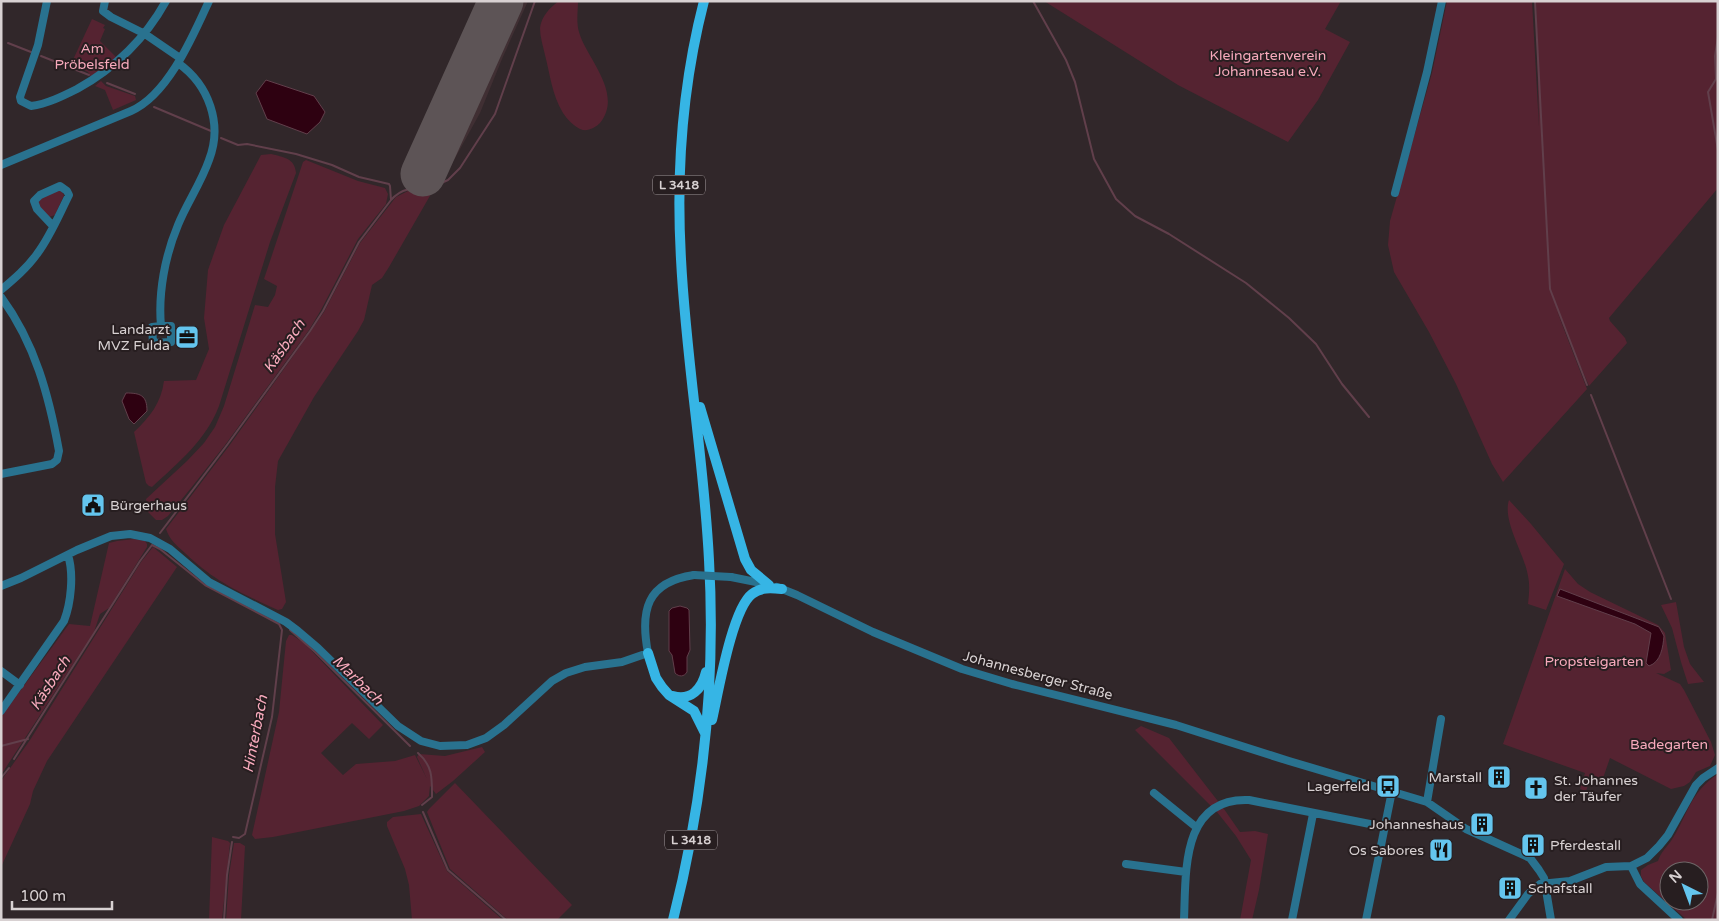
<svg xmlns="http://www.w3.org/2000/svg" width="1719" height="921" font-family="'Varela Round',sans-serif">
  <style>
    .built { fill: #402f33 }
    .green { fill: #552331; fill-rule: evenodd }
    .water { fill: #2e0111; stroke: #613f4b }
    .lines { fill: none; stroke-linecap: round; stroke-linejoin: round }
    .stream { stroke: #613f4b; stroke-width: 2 }
    .runway { stroke: #5d5456; stroke-width: 45 }
    .minor { stroke: #29728f; stroke-width: 8 }
    .major { stroke: #36b5e5; stroke-width: 10 }
    .minor-bridge { stroke: #29728f; stroke-width: 8 }
    .labels { text-anchor: middle; stroke-width: 4; stroke-linejoin: round; paint-order: stroke }
    .shield { fill: #271e20; stroke: #a39b9d; stroke-width: 1 }
    .shield-label { font-size: 12px; font-weight: bold; fill: #d8d1d2 }
    .park-label { font-size: 14px; fill: #f7a9bb; stroke: #271e20 }
    .poi-label { font-size: 14px; fill: #d8d1d2; stroke: #271e20; text-anchor: end }
    .street-label { font-size: 14px; fill: #d8d1d2; stroke: #271e20 }
    .water-label { font-size: 15px; font-style: italic; fill: #f9abbd; stroke: #271e20 }
  </style>
  <rect width="100%" height="100%" fill="#31272a"/>
  <path class="built" d="M485,1H528L502,59L480,113L454,160L438,178L430,184L420,181L410,176L408,167L421,137L445,93L465,44Z"/>
  <path class="green" d="M559,1H578C578,12 576,21 579,32C586,58 624,93 600,123C596,127 589,131 583,130C575,128 567,119 563,113C552,95 550,74 545,55C543,46 540,37 540,28C541,17 550,7 559,1Z
    M1044,1H1341L1325,29L1350,42L1318,100L1288,142L1178,85Z
    M1447,1H1532L1539,127L1536,1H1718V188L1609,318L1610,321L1625,338L1627,343L1589,386L1557,311L1587,389L1503,482L1492,464L1456,384L1429,332L1394,272L1388,245L1390,221L1432,73Z
    M92,19L105,25L103,28L105,29L100,41L117,58L91,77L88,72L71,64Z
    M101,81L106,86L135,96L136,100L113,110L105,90L95,86Z
    M271,154C283,157 295,158 296,173L270,242L219,406C206,440 179,462 152,487L149,486L146,483L134,432C150,417 161,403 164,381L196,380L209,349L204,318L208,270L224,225L261,155Z
    M306,160L358,181L385,188L388,194L386,204L358,239L321,310L309,330L225,445L191,488L168,516L162,520H156L148,512L146,499L187,461L204,443L215,427L224,406L255,305L268,307L275,295L277,286L264,279L303,162Z
    M56,190L61,191L64,195L55,215L49,217L37,205L38,199Z
    M410,190H431V194L389,267L382,278L372,285L364,320L358,331L314,397L278,461L275,487V534L286,602L282,609L278,610C241,593 215,582 185,553C177,546 169,539 166,529L229,446L311,331L324,312L360,243L396,197Z
    M1509,500L1531,524L1564,564L1546,610L1528,604C1529,595 1530,585 1528,576C1525,555 1502,521 1509,500Z
    M134,539L145,541L147,544V547L109,608L100,614L94,632L1,775V717L69,624L90,626L109,543L117,541Z
    M153,547L177,567L47,761L33,791L30,804L1,867V781L30,740L141,562Z
    M1565,569L1578,584L1590,592L1658,625L1665,633L1671,670L1664,674L1656,673L1680,684L1684,690L1711,742L1715,755L1710,766L1696,772L1690,782L1684,786L1671,789L1610,758L1601,784L1590,780L1586,791L1580,789L1585,773L1503,744Z
    M1676,602L1684,647L1690,664L1704,682L1688,684L1681,662L1672,628L1661,605Z
    M289,635H292L304,643L383,725L369,739L352,723L321,753L343,775L356,764L395,761L415,755L427,779L417,757L419,754L445,756L482,747L485,752L453,781L436,794L430,786L429,796L419,806L404,811L273,837L255,839L252,835L279,712L286,641Z
    M1141,726L1169,738L1224,809L1240,832L1255,831L1268,834L1259,890L1252,920H1240L1251,860L1236,836L1217,812L1135,730Z
    M1718,774V920H1687L1644,882L1641,876V870L1648,865L1658,861C1661,852 1666,848 1671,841C1688,815 1690,792 1718,774ZM1669,871H1699V901H1669Z
    M455,783L572,905L557,920H508L450,869L427,812L429,809Z
    M421,814L447,871L503,920H412L409,885L405,869L387,826V822L393,817Z
    M212,837L228,841L230,843L222,920H209Z
    M234,843H240L245,846L241,920H226L229,875Z"/>
  <path class="water" d="M266,80L314,96L325,112L320,122L307,134L267,119L256,93Z
    M126,393C140,393 147,395 147,411L134,424L129,419L122,401Z
    M1560,589L1659,627L1664,636C1663,647 1661,662 1649,666L1646,663L1651,633L1635,624L1557,596Z
    M680,606L687,608L689,610L690,650L687,657V672C684,677 679,677 675,673L672,655L669,651V611L672,608Z"/>
  <g class="lines">
    <path class="stream" d="M1033,1L1066,60L1075,82L1094,159L1116,199L1135,216L1169,234L1246,283L1289,318L1316,344L1342,384L1369,417
      M1535,1L1550,289L1587,385
      M1718,37L1715,56L1716,79L1708,92L1718,150
      M8,43L31,52
      M41,56L89,75
      M107,83L135,94
      M154,107L211,131
      M221,138L238,145L247,144L296,154L332,165L359,177L389,184L390,186L391,200
      M437,185L448,180L460,168L495,114L535,1
      M1591,395L1671,599
      M160,533L227,445L310,331L323,311L359,242L391,200C402,187 415,188 431,188
      M152,545L160,549L205,585L279,624L282,630L272,717L245,834L239,838L233,837
      M290,630L315,652L410,746
      M1,746L28,739
      M418,753C433,766 432,779 432,797L422,805
      M14,759L140,561L152,545
      M1,778L9,768
      M423,812L448,870L506,920
      M224,920L227,875L232,842
      M1712,920L1718,893"/>
    <path class="runway" d="M423,174L501,1"/>
    <path class="minor" d="M47,1L38,45L20,97L21,101L31,106C47,104 63,96 77,89C115,68 145,39 166,1
      M105,1L103,11L111,17L145,34L180,58
      M1,165L131,111C168,95 193,36 209,1
      M1395,193L1427,72L1442,1
      M1,290C14,279 27,268 37,254C50,237 59,215 69,195L67,191L60,186L40,195L34,201L37,209L53,226
      M1,297C35,343 49,396 59,451L57,460L52,464L1,474
      M161,326H171V342L153,343L152,327L161,326C158,293 165,256 178,225C187,203 201,183 209,160C223,124 209,85 178,63
      M731,577L766,584
      M1,586L21,578L77,550L111,536L130,534L150,538L170,549L209,582L286,622L298,631L318,648L398,726L421,741L440,746L467,745L486,738L504,725L552,681L566,673L585,667L622,662L648,653C640,611 646,582 694,575
      M777,587L797,595L873,632L962,669L1012,684L1176,725L1289,761L1427,802L1466,829L1530,858L1539,870L1544,878L1551,920
      M1,671L20,685
      M1,711L64,621C71,603 74,574 68,555
      M1154,793L1196,827
      M1427,802L1441,719
      M1126,864L1186,872
      M1631,866L1640,884L1679,920
      M1184,920C1186,872 1181,797 1249,800L1385,827
      M1292,920L1313,814
      M1366,920L1392,791
      M1509,920L1528,894L1540,884L1570,881L1606,867L1631,866L1647,858L1659,846L1668,835L1696,785L1703,778L1718,768"/>
    <path class="major" d="M700,407L745,559L751,570L769,585
      M648,653L656,678L662,687L669,695L694,711L705,733
      M673,696C691,701 702,689 706,672
      M712,720C718,694 732,609 752,594C761,587 771,588 782,589
      M673,920C703,802 716,682 709,560C704,460 686,360 681,259C676,172 682,86 704,1"/>
    <path class="minor-bridge" d="M694,575L731,577"/>
  </g>
  <defs>
    <g id="office-square" transform="scale(1.25)"><rect x="-9" y="-9" width="18" height="18" rx="4" fill="#64c5ee" stroke="#271e20"/><path d="M-6-3h4V-5.5h4V-3h4V5H-6ZM-1-4.5V-3h2v-1.5ZM-6 0V1H6V0Z" fill="#111"/></g>
    <g id="civic-square" transform="scale(1.25)"><rect x="-9" y="-9" width="18" height="18" rx="4" fill="#64c5ee" stroke="#271e20"/><path d="M-.6-6.5H3V-4.5H.6V-3L4-1V1h2V6H-6V1h2V-1L-.6-3ZM-1.2 2.5V6h2.4V2.5Z" fill="#111"/></g>
    <g id="building-square" transform="scale(1.25)"><rect x="-9" y="-9" width="18" height="18" rx="4" fill="#64c5ee" stroke="#271e20"/><path d="M-4-6H4V6H1V3H-1V6H-4ZM-2.5-4.3h1.7v1.8h-1.7ZM.8-4.3h1.7v1.8H.8ZM-2.5-1h1.7V.8h-1.7ZM.8-1h1.7V.8H.8Z" fill="#111"/></g>
    <g id="bus-square" transform="scale(1.25)"><rect x="-9" y="-9" width="18" height="18" rx="4" fill="#64c5ee" stroke="#271e20"/><path d="M-5-6H5V4H4V6H2V4H-2V6H-4V4H-5ZM-3.5-4V0h7V-4ZM-3.5 1.2v1.5H-2V1.2ZM2 1.2v1.5H3.5V1.2Z" fill="#111"/></g>
    <g id="church-square" transform="scale(1.25)"><rect x="-9" y="-9" width="18" height="18" rx="4" fill="#64c5ee" stroke="#271e20"/><path d="M-1.2-6h2.4v3.5h3.3v2.4h-3.3V6h-2.4V-.1h-3.3v-2.4h3.3Z" fill="#111"/></g>
    <g id="restaurant-square" transform="scale(1.25)"><rect x="-9" y="-9" width="18" height="18" rx="4" fill="#64c5ee" stroke="#271e20"/><path d="M-5-6h1v4h1v-4h1v4h1v-4h1v5L-1.5 .5V6h-2V.5L-5-1ZM5-6V6H3V1.5H1.5Q1.5-4 5-6Z" fill="#111"/></g>
  </defs>
  <g fill-rule="evenodd">
    <use href="#office-square" x="187" y="337"/>
    <use href="#civic-square" x="93" y="505"/>
    <use href="#building-square" x="1499" y="777"/>
    <use href="#bus-square" x="1388" y="786"/>
    <use href="#church-square" x="1536" y="788"/>
    <use href="#building-square" x="1482" y="824"/>
    <use href="#building-square" x="1533" y="845"/>
    <use href="#restaurant-square" x="1441" y="850"/>
    <use href="#building-square" x="1510" y="888"/>
  </g>
  <g class="labels">
    <g class="shield">
      <rect x="653" y="175.5" width="52" height="19" rx="4"/>
      <rect x="665" y="830.5" width="52" height="19" rx="4"/>
    </g>
    <g class="shield-label">
      <text x="679" y="189">L 3418</text>
      <text x="691" y="844">L 3418</text>
    </g>
    <g class="park-label">
      <text x="92" y="53">Am<tspan x="92" dy="16">Pröbelsfeld</tspan></text>
      <text x="1268" y="60">Kleingartenverein<tspan x="1268" dy="16">Johannesau e.V.</tspan></text>
      <text x="1594" y="666">Propsteigarten</text>
      <text x="1669" y="749">Badegarten</text>
    </g>
    <g class="poi-label">
      <text x="170" y="334">Landarzt<tspan x="170" dy="16">MVZ Fulda</tspan></text>
      <text x="110" y="510" text-anchor="start">Bürgerhaus</text>
      <text x="1482" y="782">Marstall</text>
      <text x="1554" y="785" text-anchor="start">St. Johannes<tspan x="1554" dy="16">der Täufer</tspan></text>
      <text x="1370" y="791">Lagerfeld</text>
      <text x="1464" y="829">Johanneshaus</text>
      <text x="1550" y="850" text-anchor="start">Pferdestall</text>
      <text x="1424" y="855">Os Sabores</text>
      <text x="1528" y="893" text-anchor="start">Schafstall</text>
    </g>
    <g class="street-label">
      <text transform="translate(1038 675) rotate(15)" y="5">Johannesberger Straße</text>
    </g>
    <g class="water-label">
      <text transform="translate(284 346) rotate(-55)" y="5">Käsbach</text>
      <text transform="translate(358 680) rotate(44)" y="5">Marbach</text>
      <text transform="translate(50 683) rotate(-57)" y="5">Käsbach</text>
      <text transform="translate(255 734) rotate(-79)" y="5">Hinterbach</text>
    </g>
  </g>
  <rect width="1719" height="921" fill="none" stroke="#d8d1d2" stroke-width="5"/>
  <g transform="translate(1684 886) rotate(318)"><circle r="24" fill="#271e20" stroke="#6e6667"/>
  <path d="M0-4L9 19L0 12L-9 19Z" fill="#64c5ee"/>
  <text y="-8" font-size="14" font-weight="bold" text-anchor="middle" fill="#d8d1d2">N</text>
  </g>
  <path d="M12 901v8h100v-8" fill="none" stroke="#d8d1d2" stroke-width="2.5"/>
  <text x="20" y="901" font-size="15" fill="#d8d1d2" stroke="#271e20" stroke-width="4" paint-order="stroke">100 m</text>
</svg>
